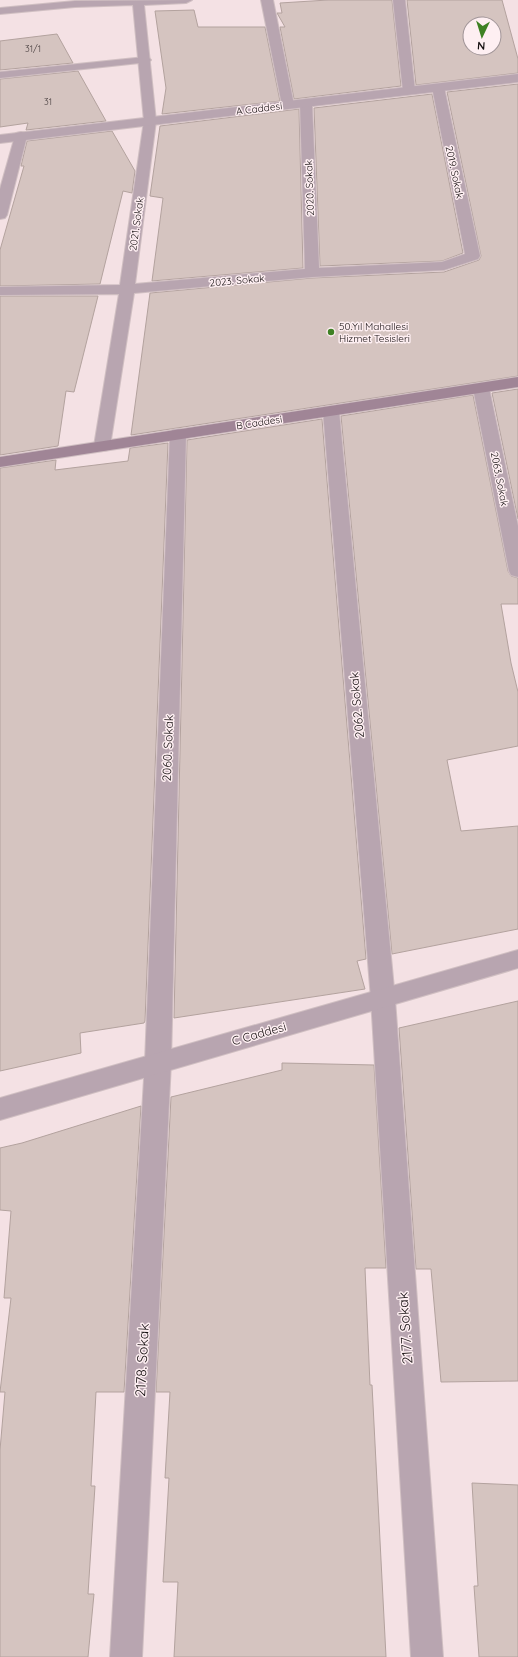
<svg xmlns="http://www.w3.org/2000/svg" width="518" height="1657" font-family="Quicksand,sans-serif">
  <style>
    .building { fill: #d5c4c0; stroke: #b3a29e; fill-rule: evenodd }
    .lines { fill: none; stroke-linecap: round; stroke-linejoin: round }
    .service-casing { stroke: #d0bfc2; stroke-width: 2 }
    .minor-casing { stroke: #d0bfc2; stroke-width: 2 }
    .tertiary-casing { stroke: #d0bfc2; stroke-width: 2 }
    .secondary-casing { stroke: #d0bfc2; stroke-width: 2 }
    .service { fill: #b8a5b0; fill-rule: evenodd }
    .minor { fill: #b8a5b0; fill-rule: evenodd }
    .tertiary { fill: #b8a5b0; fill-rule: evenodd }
    .secondary { fill: #a08596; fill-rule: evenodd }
    .poi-dot { fill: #3e8123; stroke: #feeff2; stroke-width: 1.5 }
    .labels { text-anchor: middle; stroke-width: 3; stroke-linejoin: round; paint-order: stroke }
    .far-number-label { font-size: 9px; fill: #453c3c }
    .far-street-label { font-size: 10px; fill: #150f10; stroke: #feeff2 }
    .far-poi-label { font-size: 10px; fill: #150f10; stroke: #feeff2; text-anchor: start }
    .street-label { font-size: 12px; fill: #150f10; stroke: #feeff2 }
    .near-street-label { font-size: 14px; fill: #150f10; stroke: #feeff2 }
  </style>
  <rect width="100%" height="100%" fill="#f4e1e4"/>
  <path class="building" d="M328,0H392L401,86L294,99L280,27H285L277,13H282L280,3Z
    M407,0H502L518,59V73L416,85ZM470,24H494V48H470Z
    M194,10L198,27H265L280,101L162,114L166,88L155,11Z
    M57,34L73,63L0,70V41Z
    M78,71L106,121L26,130L28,123L0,127V79Z
    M518,84V376L131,435L150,293L312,278L444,272L479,260L481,256L447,92Z
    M432,94L463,253L442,261L320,266L314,108Z
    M299,109L303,268L152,281L163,198L150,196L160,126Z
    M112,131L135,171L132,193L123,191L100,284L0,286V250L24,166H21L27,141Z
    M0,296H98L74,392L66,391L58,446L0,455Z
    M518,389V519L492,393Z
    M473,395L508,571L511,576L518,578V604H501L511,663L518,692V746L447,760L461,831L518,826V929L392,954L341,416Z
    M322,419L366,959L357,961L365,989L174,1018L187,440Z
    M168,443L145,1021L144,1023L80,1033L81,1053L0,1071V468L56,460L55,470L128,461L130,448Z
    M518,1001V1381L441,1382L431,1269H416L399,1028Z
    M282,1063L374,1065L386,1268H365L370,1385H372L386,1657H174L178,1582H163L169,1478H165L170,1392H156L171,1097L282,1070Z
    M141,1106L124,1392H96L91,1486H95L88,1594H94L88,1657H0V1450L5,1392H0L11,1298H4L11,1211L0,1210V1148L22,1143Z
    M472,1483L518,1485V1657H479L474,1586H478Z"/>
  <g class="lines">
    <g class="service-casing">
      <path id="service" d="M145,57L149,58L151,60L149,62L0,78V72Z"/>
    </g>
    <g class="minor-casing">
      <path id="minor" d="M192,0L186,3L144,5L156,121L135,284L305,269L300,103L302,100H310L312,103L319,268L442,262L465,254L432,87L434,84H442L444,87L480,256L478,259L444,270L312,277L134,293L110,446L108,450L102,451L96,450L94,446L119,294L0,295V287L120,285L144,121L133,5L75,7L0,14V8L75,1Z
        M261,0H273L294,105L292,108H284L282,105Z
        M393,0H405L415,91L413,94H405L403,91Z
        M21,132L26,133L27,136L7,215L5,218L0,219V189L15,136L16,133Z
        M481,383L487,385L489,388L518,526V577L511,575L509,571L473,388L475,385Z
        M331,406L337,408L339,411L395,999L443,1657H411L371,999L323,411L325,408Z
        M178,429L184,430L186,434L171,1062L142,1657H110L145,1062L170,434L172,430Z"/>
    </g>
    <g class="tertiary-casing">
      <path id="tertiary" d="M518,74V82L0,143V135Z
        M518,950V968L0,1120V1098Z"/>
    </g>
    <g class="secondary-casing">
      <path id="secondary" d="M518,377V387L0,467V457Z"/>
    </g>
    <use href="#service" class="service"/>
    <use href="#minor" class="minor"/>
    <use href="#tertiary" class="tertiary"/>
    <use href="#secondary" class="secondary"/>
  </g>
  <circle class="poi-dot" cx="331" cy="332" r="4"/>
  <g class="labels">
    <g class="far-number-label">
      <text x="33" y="52">31/1</text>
      <text x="48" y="105">31</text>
    </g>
    <g class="far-street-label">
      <text transform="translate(259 108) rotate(-7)" y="4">A Caddesi</text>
      <text transform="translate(455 172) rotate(78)" y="4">2019. Sokak</text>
      <text transform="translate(309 188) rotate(-92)" y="4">2020. Sokak</text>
      <text transform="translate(136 224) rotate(-82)" y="4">2021. Sokak</text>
      <text transform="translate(237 280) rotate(-5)" y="4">2023. Sokak</text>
      <text transform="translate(259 422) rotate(-9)" y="4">B Caddesi</text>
      <text transform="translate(500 479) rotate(79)" y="4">2063. Sokak</text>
    </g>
    <g class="far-poi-label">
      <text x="339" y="330">50.Yıl Mahallesi<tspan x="339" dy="12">Hizmet Tesisleri</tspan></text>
    </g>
    <g class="street-label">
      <text transform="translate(357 705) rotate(-95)" y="4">2062. Sokak</text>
      <text transform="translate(168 748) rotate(-88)" y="4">2060. Sokak</text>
      <text transform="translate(259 1034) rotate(-16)" y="4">C Caddesi</text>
    </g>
    <g class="near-street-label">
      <text transform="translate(405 1328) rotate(-94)" y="5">2177. Sokak</text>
      <text transform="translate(142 1360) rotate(-87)" y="5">2178. Sokak</text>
    </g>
  </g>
  <g transform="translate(482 36) rotate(184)"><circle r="19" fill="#feeff2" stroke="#a19598"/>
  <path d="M0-3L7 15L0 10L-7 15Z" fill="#3e8123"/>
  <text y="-6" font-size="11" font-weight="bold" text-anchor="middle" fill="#150f10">N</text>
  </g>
</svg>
